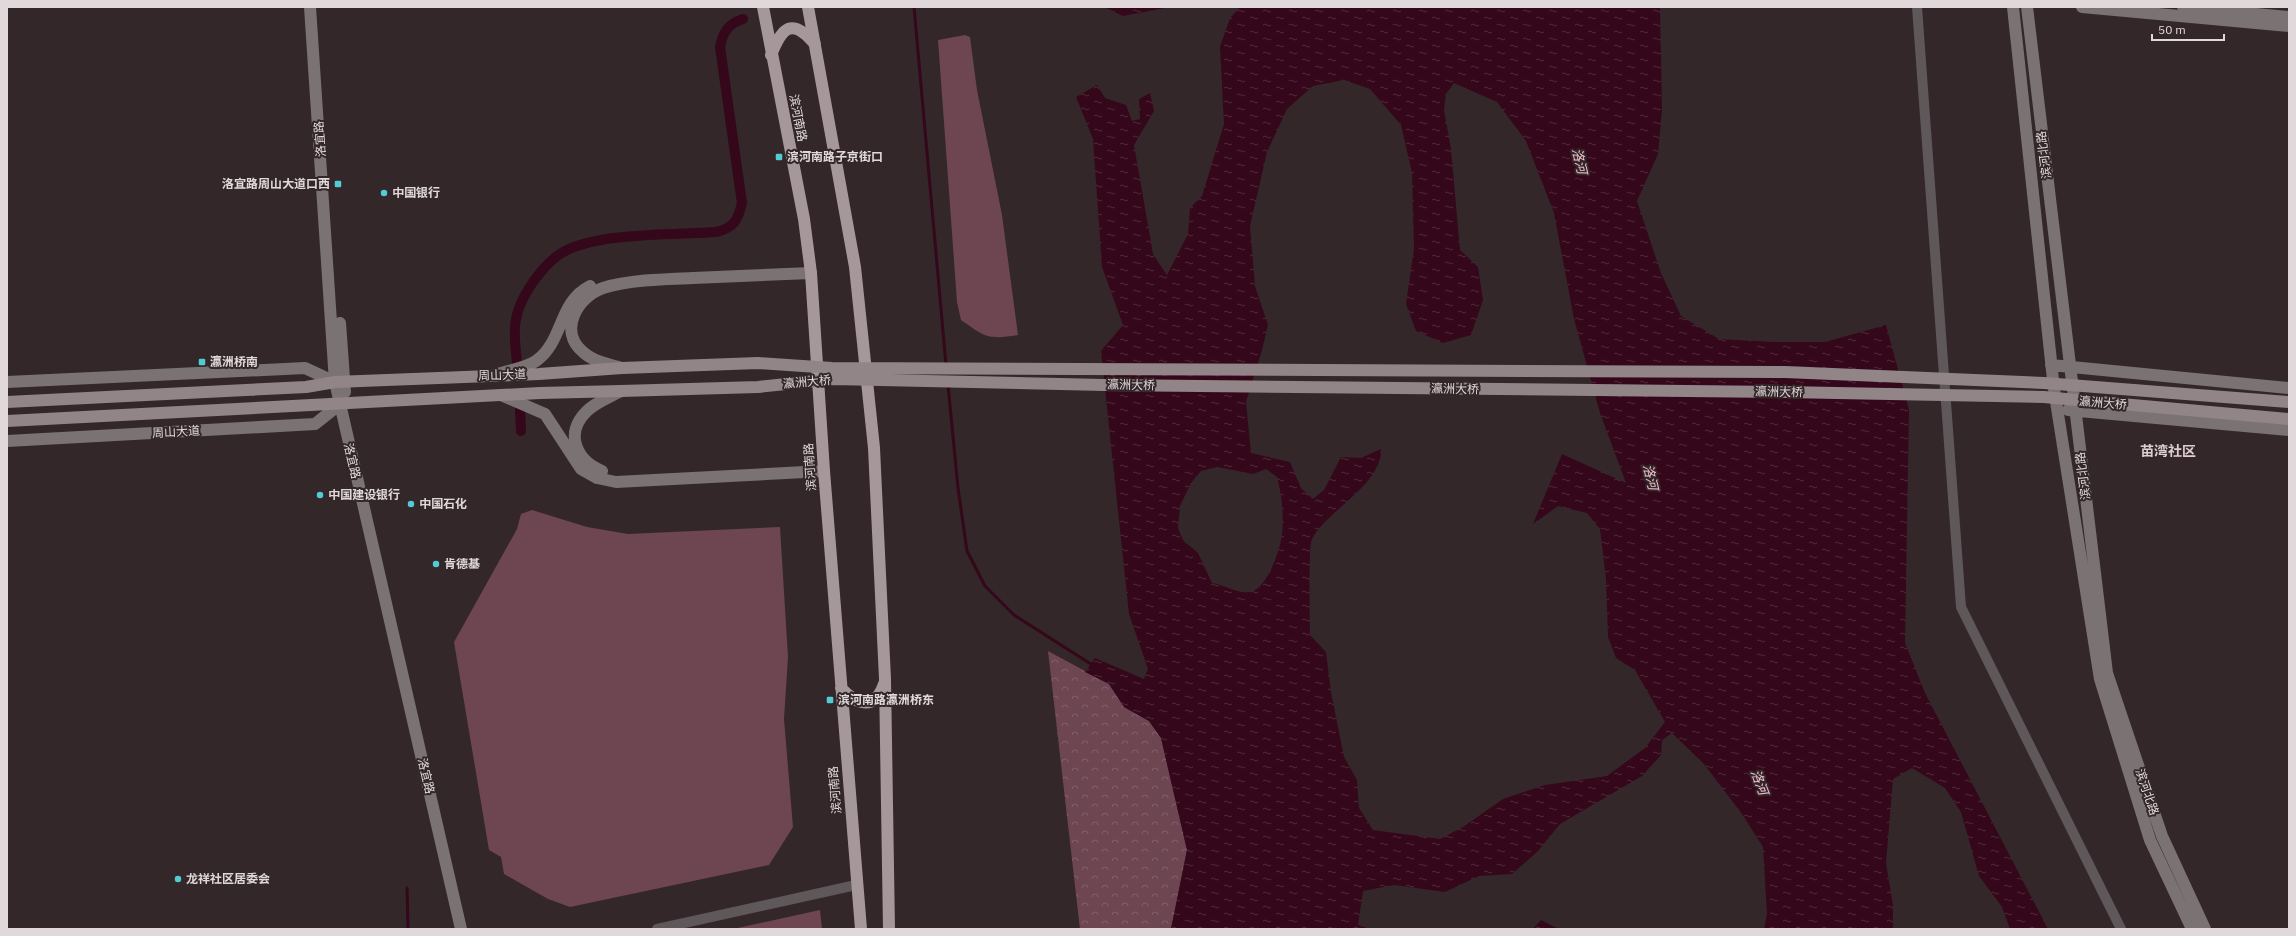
<svg xmlns="http://www.w3.org/2000/svg" width="2296" height="936" font-family="'IBM Plex Sans','Noto Sans SC',sans-serif">
  <style>
    .green { fill: #6d4652 }
    .forest { fill: url(#forest-crowns) }
    .water { fill: url(#water-ripples); fill-rule: evenodd }
    .lines { fill: none; stroke-linecap: round; stroke-linejoin: round }
    .stream { stroke: #34071a; stroke-width: 3 }
    .canal { stroke: #34071a; stroke-width: 10 }
    .street { stroke: #5f585a; stroke-width: 10 }
    .secondary { stroke: #7b7274; stroke-width: 12 }
    .primary { stroke: #928588; stroke-width: 12 }
    .highway { stroke: #a6979b; stroke-width: 12 }
    .primary-bridge { stroke: #928588; stroke-width: 12 }
    .poi-dot { fill: #51ccd2; stroke: #33272a; stroke-width: 1.5 }
    .labels { text-anchor: middle; stroke-width: 4; stroke-linejoin: round; paint-order: stroke }
    .street-label { font-size: 12px; fill: #e0d8da; stroke: #33272a }
    .poi-label { font-size: 12px; font-weight: bold; fill: #e0d8da; stroke: #33272a; text-anchor: start }
    .water-label { font-size: 13px; font-style: italic; fill: #f5c2d0; stroke: #33272a }
    .quarter-label { font-size: 14px; font-weight: bold; fill: #deced2; stroke: #33272a }
  </style>
  <defs>
    <pattern id="forest-crowns" width="20" height="18" patternUnits="userSpaceOnUse"><rect width="20" height="18" fill="#6d4652"/><path d="M2 6a3 3 0 1 1 6 0M12 15a3 3 0 1 1 6 0" fill="none" stroke="#82606a"/></pattern>
    <pattern id="water-ripples" width="26" height="14" patternUnits="userSpaceOnUse"><rect width="26" height="14" fill="#34071a"/><path d="M2 4q2-2 4 0t4 0M15 11q2-2 4 0t4 0" fill="none" stroke="#512a3b"/></pattern>
  </defs>
  <rect width="100%" height="100%" fill="#33272a"/>
  <path class="green" d="M965,35L970,37L977,90L1002,215L1018,335C988,340 985,337 961,320L957,302L938,40Z
    M532,510L587,527L628,534L780,527L788,657L784,719L793,827L769,865L570,907L548,899L504,874L501,857L489,850L454,642L517,529L521,514Z
    M820,910L822,929H733Z"/>
  <path class="forest" d="M1048,651L1109,684L1124,707L1149,721L1161,738L1187,850L1171,929H1080Z"/>
  <path class="water" d="M1104,7H1170L1123,16Z
    M1240,7H1660L1662,110L1658,154L1637,201L1661,273L1681,316L1719,339L1774,342H1825L1886,325L1909,410L1905,643L1925,693L2048,929H2010L2002,907L1979,876L1961,812L1945,788L1912,768L1893,779L1886,863L1893,905V929H1764L1767,914L1763,847L1742,814L1704,764L1672,733L1662,740L1661,755L1642,776L1560,824L1537,852L1512,874L1479,876L1445,892L1394,885L1363,891L1358,925L1370,929H1171L1187,850L1161,738L1149,721L1124,707L1109,684L1085,672L1095,658L1144,679L1148,669L1129,614L1101,351L1123,325L1102,267L1093,139L1076,97L1097,85L1105,98L1126,105L1132,121L1140,119L1139,99L1150,93L1154,111L1134,145L1153,254L1167,275L1188,234L1190,208L1202,196L1224,124L1220,47L1230,18ZM1344,80L1370,89L1401,125L1412,173L1414,249L1406,304L1416,331L1443,343L1471,335L1483,300L1478,267L1460,250L1451,149L1444,110L1446,94L1454,83L1497,102L1526,141L1554,213L1574,319L1600,413L1626,483L1562,454L1533,524L1558,506L1587,513L1600,529L1606,579L1608,637L1616,658L1635,670L1665,722L1645,748L1607,776L1545,785L1503,799L1463,827L1440,839L1373,830L1359,808L1357,780L1344,757L1331,692L1326,652L1310,635C1310,621 1308,547 1312,539C1327,510 1382,485 1381,449L1361,458L1341,457L1324,490L1313,499L1301,488L1290,462L1251,453L1246,402L1262,350L1268,325L1255,286L1250,226L1267,152L1287,109L1313,86ZM1217,467L1253,474L1266,469L1277,477C1282,495 1284,517 1282,535C1280,550 1268,585 1253,591C1240,596 1226,585 1212,583L1198,553L1183,540L1178,528L1180,506L1191,483L1201,471Z
    M1541,920L1557,928V929H1533Z"/>
  <g class="lines">
    <path class="stream" d="M914,7L946,365
      M948,385L958,488L967,551L985,586L1014,615L1094,666
      M407,888L408,929"/>
    <path class="canal" d="M517,363C516,352 514,338 515,327C516,311 524,295 533,282C541,271 549,261 560,254C593,232 675,235 716,232C734,228 738,220 742,203L720,47C723,32 728,24 743,19
      M520,409L521,431"/>
    <path class="street" d="M1917,7L1961,607L2121,929
      M657,929L856,885"/>
    <path class="secondary" d="M310,7L335,382L461,929
      M2013,7L2054,389L2100,679L2150,840L2192,929
      M2027,7L2107,673L2162,836L2205,929
      M2082,7L2289,26
      M2183,7L2289,17
      M340,323L345,392
      M2051,365L2289,388
      M619,367C606,364 593,361 583,352C558,331 577,297 603,288C628,280 666,279 693,278C732,276 772,275 811,273
      M498,374C510,370 526,368 536,361C564,341 558,302 590,286
      M7,382L305,368L335,382
      M501,395L545,414L581,469L597,478L616,482L824,471
      M2068,410L2289,430
      M7,441L315,424L339,405
      M602,471C577,461 564,434 586,412C594,403 610,397 621,391"/>
    <path class="primary" d="M7,402L306,387L335,382L539,374L622,368
      M7,421L540,393L621,391"/>
    <path class="highway" d="M763,7L804,219L811,273L824,471L861,929
      M808,7L855,267L874,448L885,679L889,929
      M771,55C782,27 792,17 815,44
      M841,688C857,705 875,711 884,684"/>
    <path class="primary-bridge" d="M622,368L758,363L832,368L1785,372L2044,383L2289,402
      M621,391L758,387L834,379L1104,385L1785,392L2044,397L2289,419"/>
  </g>
  <g class="poi-dot">
    <rect x="775" y="153" width="8" height="8" rx="2"/>
    <rect x="334" y="180" width="8" height="8" rx="2"/>
    <circle cx="384" cy="193" r="4"/>
    <rect x="198" y="358" width="8" height="8" rx="2"/>
    <circle cx="320" cy="495" r="4"/>
    <circle cx="411" cy="504" r="4"/>
    <circle cx="436" cy="564" r="4"/>
    <rect x="826" y="696" width="8" height="8" rx="2"/>
    <circle cx="178" cy="879" r="4"/>
  </g>
  <g class="labels">
    <g class="street-label">
      <text transform="translate(798 118) rotate(79)" y="4">滨河南路</text>
      <text transform="translate(320 139) rotate(-94)" y="4">洛宜路</text>
      <text transform="translate(2044 155) rotate(-97)" y="4">滨河北路</text>
      <text transform="translate(502 375) rotate(-2)" y="4">周山大道</text>
      <text transform="translate(807 382) rotate(-5)" y="4">瀛洲大桥</text>
      <text transform="translate(1131 385) rotate(1)" y="4">瀛洲大桥</text>
      <text transform="translate(1455 389) rotate(1)" y="4">瀛洲大桥</text>
      <text transform="translate(1779 392) rotate(1)" y="4">瀛洲大桥</text>
      <text transform="translate(2103 403) rotate(5)" y="4">瀛洲大桥</text>
      <text transform="translate(176 432) rotate(-3)" y="4">周山大道</text>
      <text transform="translate(352 461) rotate(77)" y="4">洛宜路</text>
      <text transform="translate(810 467) rotate(-94)" y="4">滨河南路</text>
      <text transform="translate(2083 476) rotate(-97)" y="4">滨河北路</text>
      <text transform="translate(426 776) rotate(77)" y="4">洛宜路</text>
      <text transform="translate(835 790) rotate(-95)" y="4">滨河南路</text>
      <text transform="translate(2147 792) rotate(71)" y="4">滨河北路</text>
    </g>
    <g class="poi-label">
      <text x="787" y="161">滨河南路子京街口</text>
      <text x="330" y="188" text-anchor="end">洛宜路周山大道口西</text>
      <text x="392" y="197">中国银行</text>
      <text x="210" y="366">瀛洲桥南</text>
      <text x="328" y="499">中国建设银行</text>
      <text x="419" y="508">中国石化</text>
      <text x="444" y="568">肯德基</text>
      <text x="838" y="704">滨河南路瀛洲桥东</text>
      <text x="186" y="883">龙祥社区居委会</text>
    </g>
    <g class="water-label">
      <text transform="translate(1580 161) rotate(77)" y="5">洛河</text>
      <text transform="translate(1651 477) rotate(77)" y="5">洛河</text>
      <text transform="translate(1760 782) rotate(69)" y="5">洛河</text>
    </g>
    <g class="quarter-label">
      <text x="2168" y="456">苗湾社区</text>
    </g>
  </g>
  <rect width="2296" height="936" fill="none" stroke="#e0d8da" stroke-width="16"/>
  <path d="M2152 34v6h72v-6" fill="none" stroke="#e0d8da" stroke-width="2"/>
  <text x="2158" y="34" font-size="12" fill="#e0d8da" stroke="#33272a" stroke-width="3" paint-order="stroke">50 m</text>
</svg>
